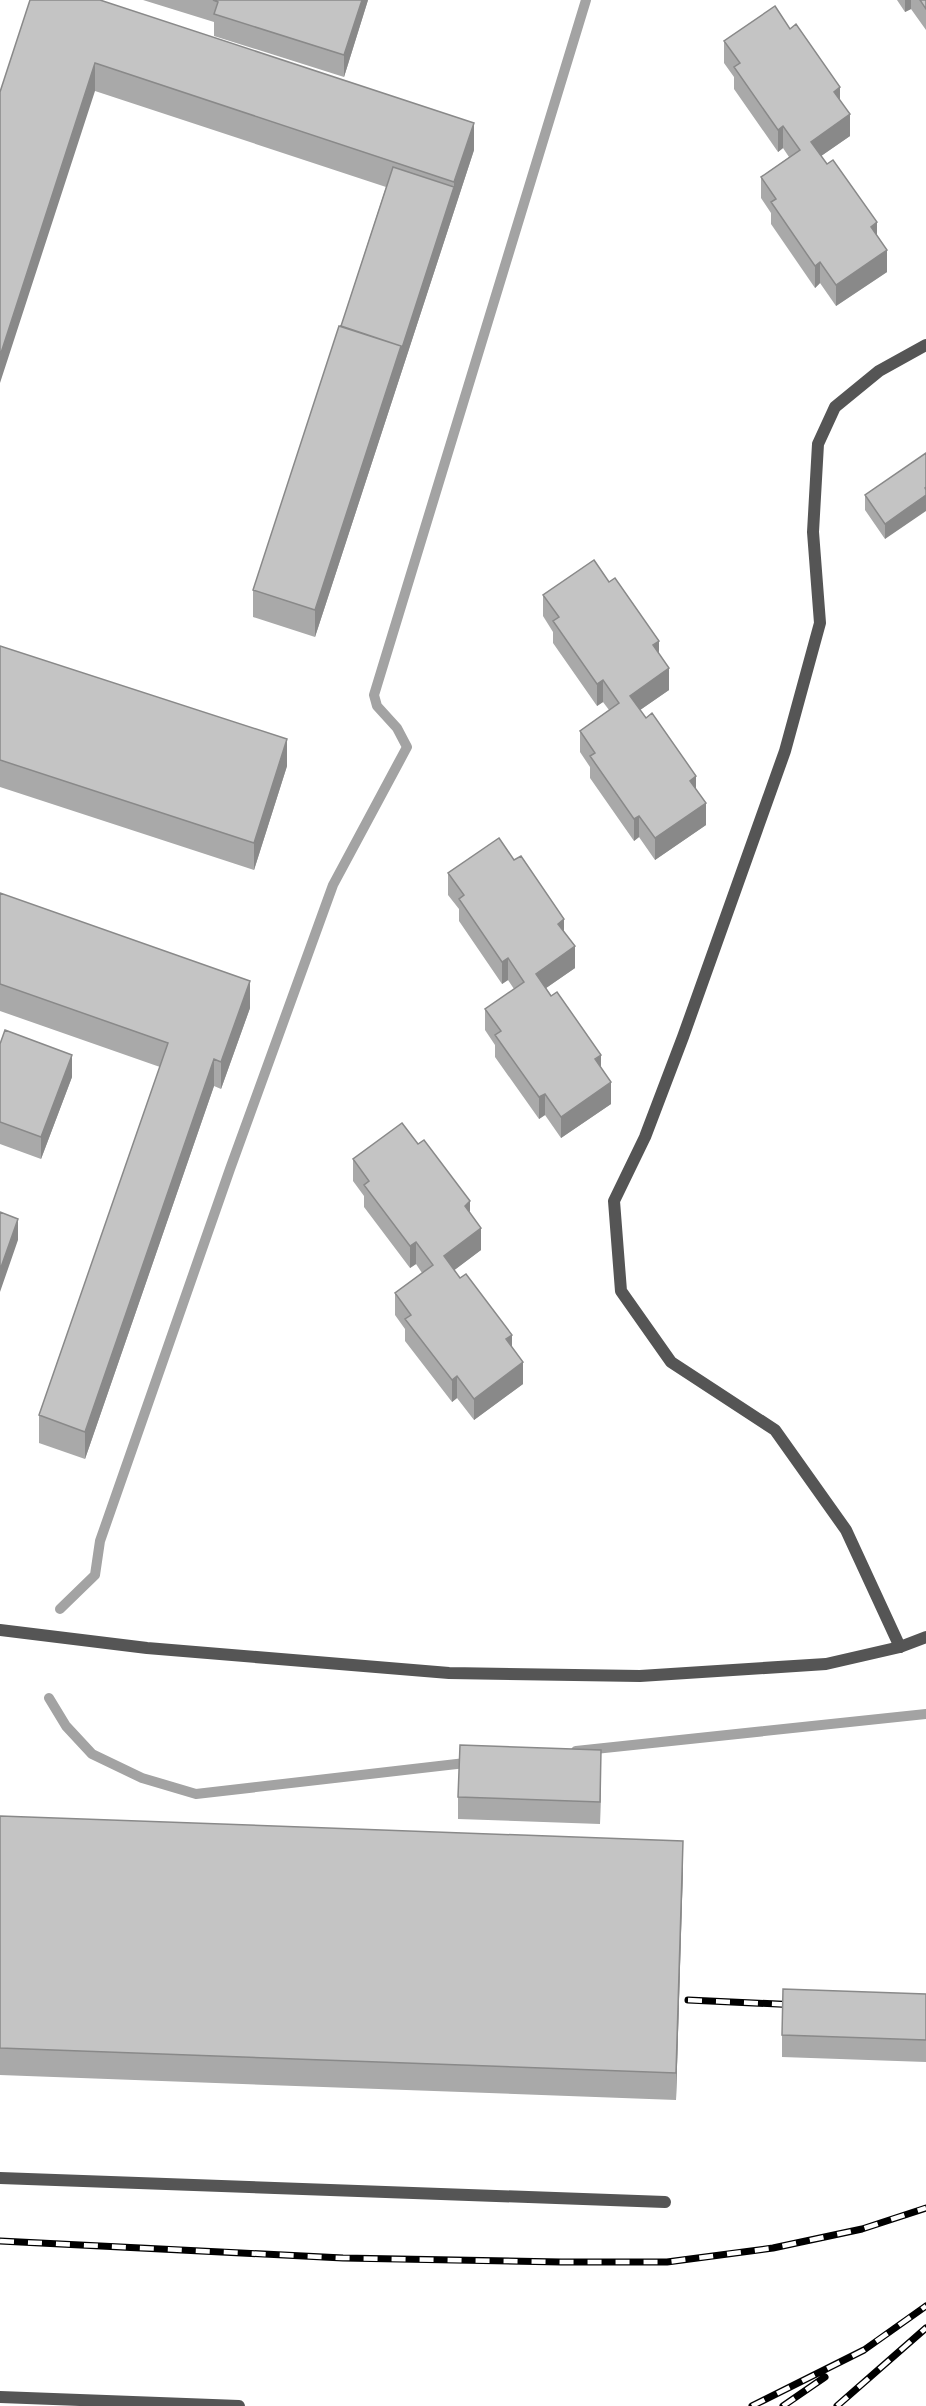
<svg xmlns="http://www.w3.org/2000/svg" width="926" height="2406" font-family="Jost,sans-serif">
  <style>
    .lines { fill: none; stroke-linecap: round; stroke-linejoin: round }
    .stream { stroke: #a3a3a3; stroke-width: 10 }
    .service { stroke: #555; stroke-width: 12 }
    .minor { stroke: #555; stroke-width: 12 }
    .tertiary { stroke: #555; stroke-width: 12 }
    .rail-casing { stroke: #000; stroke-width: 7 }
    .rail { stroke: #fff; stroke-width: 4.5; stroke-dasharray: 14; stroke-linecap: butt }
    .wall { fill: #a9a9a9 }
    .shaded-wall { fill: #898989 }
    .building { fill: #c4c4c4; stroke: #898989; stroke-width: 1.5 }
  </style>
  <rect width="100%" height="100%" fill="#fff"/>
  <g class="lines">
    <path class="stream" d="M60,1609L95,1575L100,1541L230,1169L333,885L407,747L397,728L377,706L374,695L586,0
      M49,1698L66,1726L92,1754L142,1778L196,1794L474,1762
      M576,1751L926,1714"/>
    <path class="service" d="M0,2178L665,2202
      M0,2397L239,2406"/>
    <path class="minor" d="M900,1647L846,1530L775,1430L671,1362L621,1291L614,1201L645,1137L683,1037L785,751L820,623L813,532L818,444L835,407L879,371L926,345"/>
    <path class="tertiary" d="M0,1630L147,1648L449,1673L640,1676L826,1664L900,1647L926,1637"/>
    <g class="rail-casing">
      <path id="rail" d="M688,2000L799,2005
        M0,2241L343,2258L561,2262H667L773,2248L862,2229L926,2208
        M752,2406L864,2350L926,2306
        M783,2406L825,2377
        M837,2406L926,2328"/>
    </g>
    <use href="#rail" class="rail"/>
  </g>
  <path class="wall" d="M30,0L474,150L315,637L253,617V590L341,326L386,187L95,91Z
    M143,0H368L344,77L214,36V22Z
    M897,0H926V30L911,9L905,12Z
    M724,41L840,100L850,136L821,156L877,236L887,272L836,306L820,283L815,288L771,224V213L761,198V177L789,157L783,148L778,152L734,89V77L724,63Z
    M926,453L885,539L865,510V495Z
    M543,595L659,654L669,690L640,710L696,789L706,825L655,860L639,837L634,841L590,778V767L580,752V731L609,710L603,702L597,706L553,643V632L543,616Z
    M0,646L287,766L254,870L0,787Z
    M448,873L564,932L575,968L546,988L601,1067L611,1104L561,1138L545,1115L539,1119L495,1057V1045L485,1030V1009L514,989L508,980L502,984L459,921V909L448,895Z
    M0,893L250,1008L221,1089L214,1086L85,1459L39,1443V1415L160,1067L0,1011Z
    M0,1044L72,1077L41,1159L0,1144Z
    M353,1159L470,1213L481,1250L454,1270L512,1347L523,1384L474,1420L457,1398L452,1402L405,1341V1329L395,1315V1293L422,1273L416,1264L410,1268L364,1207V1196L353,1181Z
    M601,1772L600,1824L458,1819V1797Z
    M0,1816L683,1868L676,2100L0,2075Z
    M926,1994V2062L782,2057V2035Z"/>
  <path class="shaded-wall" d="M362,0H368L344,77V55Z
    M905,0H911V9L905,12Z
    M95,63V91L0,383V356Z
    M840,87V109L834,92Z
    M850,114V136L811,163V142Z
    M474,123V150L315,637V610L401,346L454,187V182Z
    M783,126V148L778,152V130Z
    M877,222V244L871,227Z
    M887,250V272L836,306V285Z
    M820,262V283L815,288V266Z
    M926,487V511L885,539V524Z
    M659,641V663L653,645Z
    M669,668V690L630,717V696Z
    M603,680V702L597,706V684Z
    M287,739V766L254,870V843Z
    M696,776V798L690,781Z
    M706,803V825L655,860V838Z
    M639,816V837L634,841V819Z
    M564,919V941L558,924Z
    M575,946V968L536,995V974Z
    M508,958V980L502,984V962Z
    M250,981V1008L221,1089V1062Z
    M72,1055V1077L41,1159V1137Z
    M601,1055V1077L595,1059Z
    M214,1059V1086L85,1459V1432Z
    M611,1082V1104L561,1138V1117Z
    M545,1094V1115L539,1119V1097Z
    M470,1201V1223L465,1206Z
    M18,1219V1240L0,1292V1270Z
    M481,1228V1250L444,1278V1256Z
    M416,1242V1264L410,1268V1246Z
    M512,1335V1357L506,1339Z
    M523,1362V1384L474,1420V1399Z
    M457,1376V1398L452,1402V1380Z
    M601,1750V1772L600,1824V1802Z
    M683,1841V1868L676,2100V2073Z"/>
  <path class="building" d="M30,0H100L474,123L454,182L95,63L0,356V92Z
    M213,0H362L344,55L214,14L218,2Z
    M920,0H926V9Z
    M775,6L790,29L796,24L840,87L834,92L850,114L811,142L827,164L833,160L877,222L871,227L887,250L836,285L820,262L815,266L771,202L776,199L761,177L800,150L783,126L778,130L734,67L740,63L724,41Z
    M393,167L454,187L401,351V346L341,326Z
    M339,326L401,346L315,610L253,590Z
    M926,453V487L925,488L926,490V495L885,524L865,495Z
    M594,560L609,582L615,578L659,641L653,645L669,668L630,696L646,718L652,713L696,776L690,781L706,803L655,838L639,816L634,819L590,756L595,753L580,731L619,703L603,680L597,684L553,621L559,617L543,595Z
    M0,646L287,739L254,843L0,760Z
    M499,838L514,860L521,856L564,919L558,924L575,946L536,974L551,996L557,992L601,1055L595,1059L611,1082L561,1117L545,1094L539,1097L495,1035L501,1031L485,1009L524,982L508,958L502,962L459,899L464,895L448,873Z
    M0,893L250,981L221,1062L214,1059L85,1432L39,1415L168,1043L0,984Z
    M5,1030L72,1055L41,1137L0,1122V1044Z
    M402,1123L418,1144L424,1140L470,1201L465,1206L481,1228L444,1256L460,1278L466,1274L512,1335L506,1339L523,1362L474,1399L457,1376L452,1380L405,1319L411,1315L395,1293L433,1265L416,1242L410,1246L364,1185L369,1181L353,1159Z
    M0,1212L18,1219L0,1270Z
    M460,1745L601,1750L600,1802L458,1797Z
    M0,1816L683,1841L676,2073L0,2048Z
    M783,1989L926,1994V2040L782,2035Z"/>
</svg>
